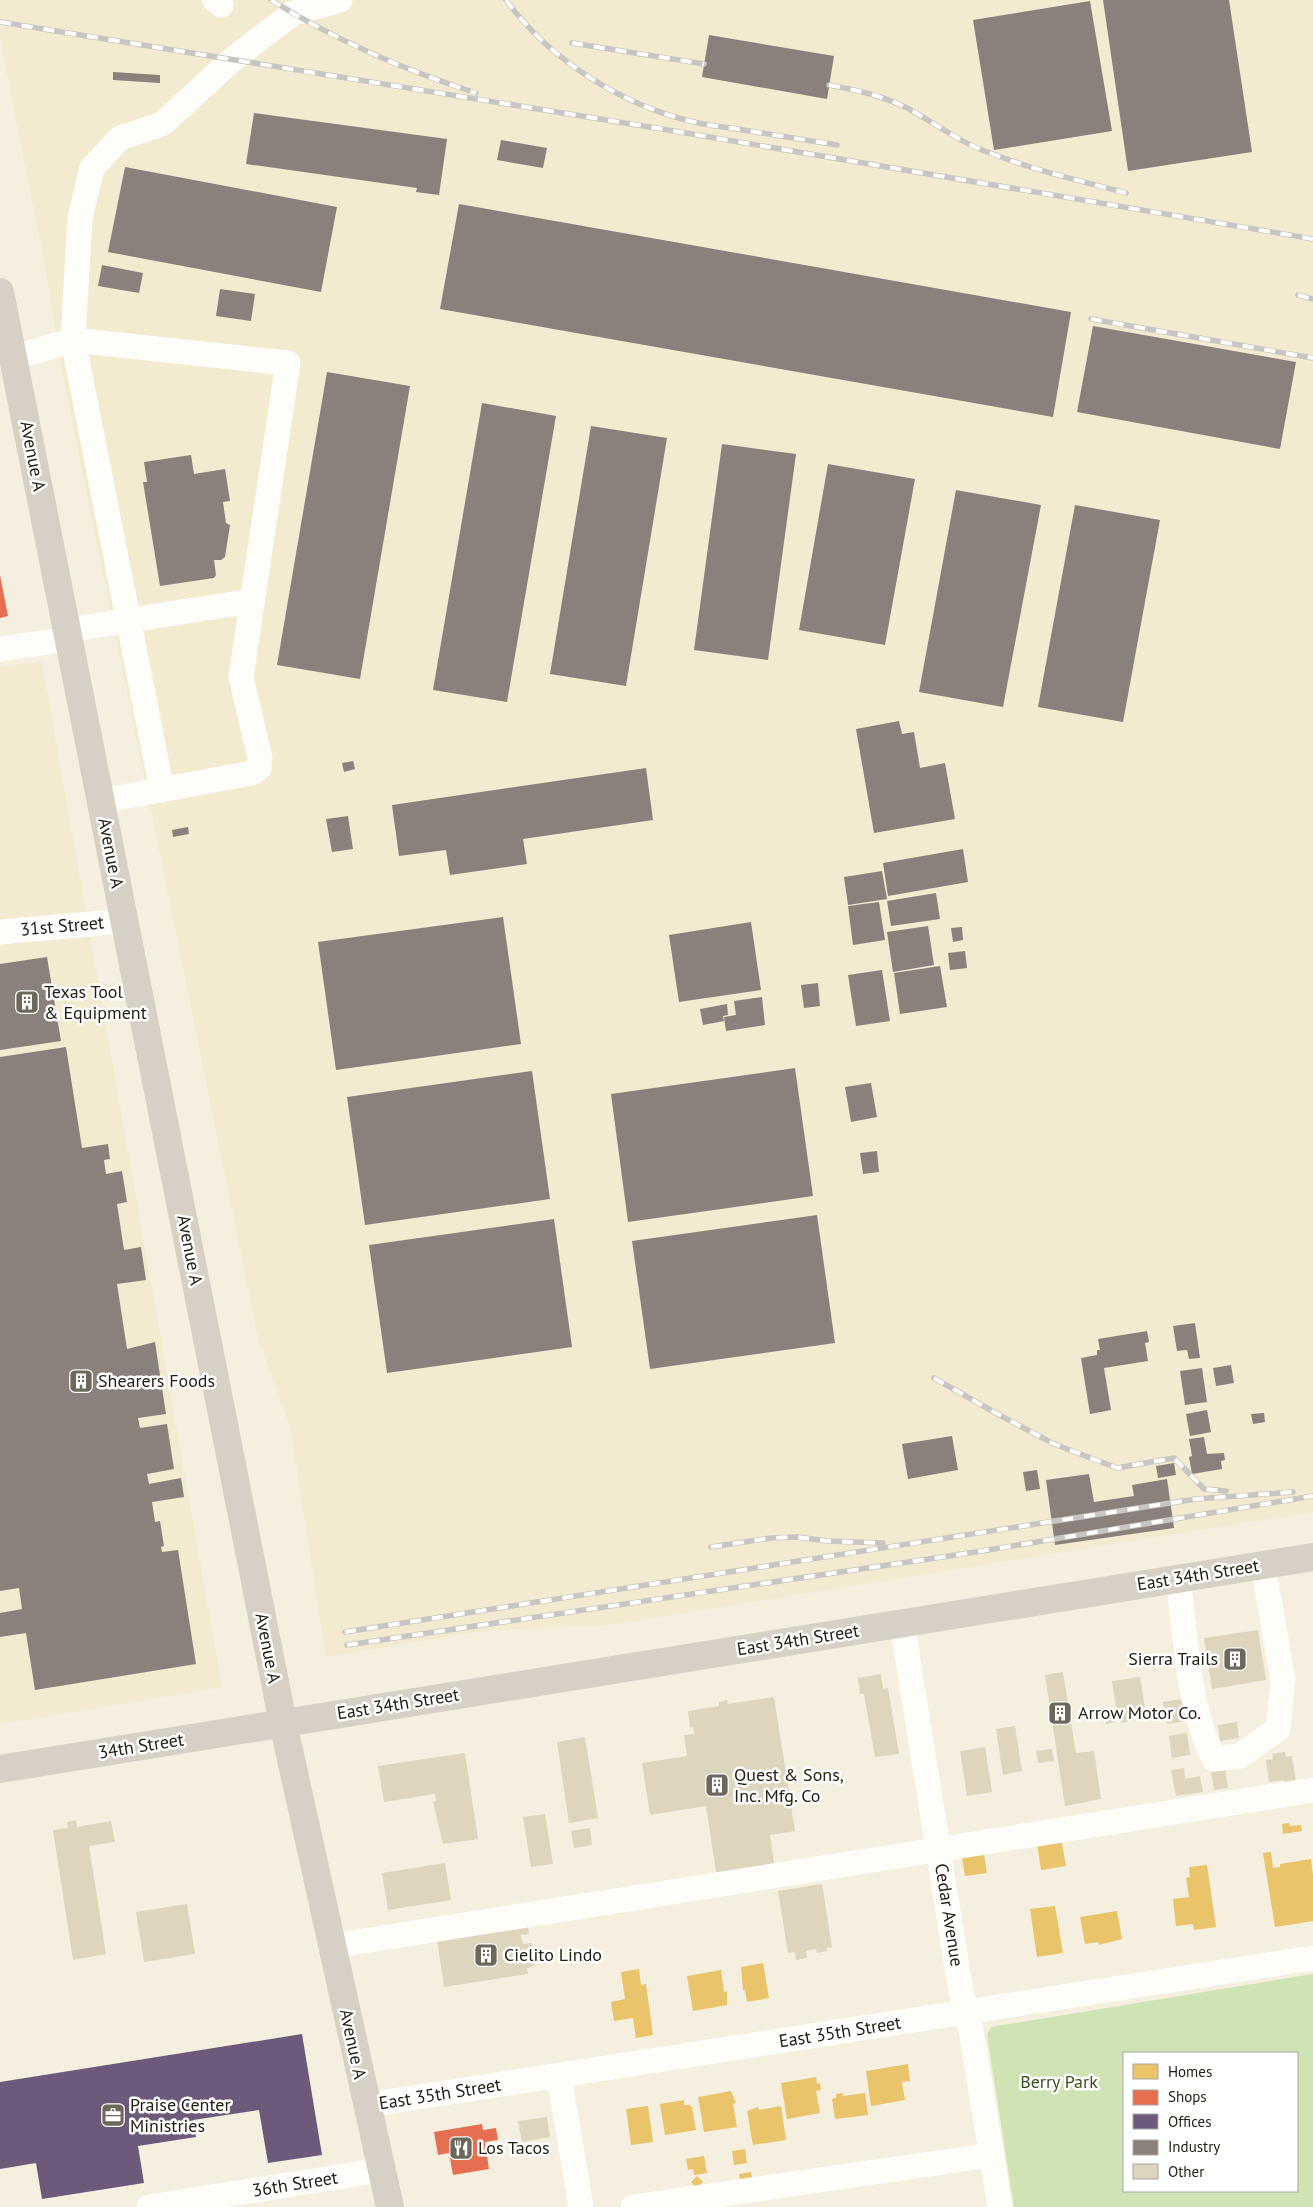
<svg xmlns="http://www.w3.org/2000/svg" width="1313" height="2207" font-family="'PT Sans',sans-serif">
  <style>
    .built { fill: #f2ebd0 }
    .green { fill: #cfe3b4; fill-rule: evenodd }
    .homes { fill: #e9c46a }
    .shops { fill: #e76f51 }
    .offices { fill: #6d597a }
    .industry { fill: #8a817c }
    .building { fill: #ddd6bd }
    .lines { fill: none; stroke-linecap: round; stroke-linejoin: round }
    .minor { stroke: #fdfdfa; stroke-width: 25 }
    .major { stroke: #d6d0c6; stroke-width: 28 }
    .rail-casing { stroke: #c8c6c2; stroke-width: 5.5 }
    .rail { stroke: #fff; stroke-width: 4; stroke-dasharray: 11; stroke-linecap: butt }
    .labels { text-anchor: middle; stroke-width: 5; stroke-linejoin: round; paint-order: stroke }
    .street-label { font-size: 18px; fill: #232015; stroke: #fff }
    .poi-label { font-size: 18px; fill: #232015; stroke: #fff; text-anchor: start }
    .park-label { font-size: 18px; fill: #37531d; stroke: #fff }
  </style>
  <rect width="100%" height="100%" fill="#f4efdf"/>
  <path class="built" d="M0,0H1313V1512L603,1626L489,1630L326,1657L290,1426L258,1338L61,366L45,266L0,39Z
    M42,662L222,1687L0,1724V667Z"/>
  <path class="green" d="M1313,1974V2207H1014L987,2035L991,2027ZM1124,2053H1297V2191H1124Z"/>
  <path class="homes" d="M1289,1823L1290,1826L1301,1825L1302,1831L1283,1834L1282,1824Z
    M1061,1838L1066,1866L1041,1870L1037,1842Z
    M1271,1852L1273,1868L1280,1867V1864L1311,1859L1313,1875V1921L1275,1927L1263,1853Z
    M984,1854L987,1873L965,1876L962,1858Z
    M1207,1865L1216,1927L1194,1930L1193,1924L1176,1926L1173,1899L1189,1897L1186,1878L1190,1877L1189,1867Z
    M1055,1906L1063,1953L1037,1957L1030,1909Z
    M1117,1911L1122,1939L1099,1945L1098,1942L1085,1944L1080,1917Z
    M763,1963L769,1998L747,2002L745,1990H743L741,1967Z
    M639,1969L641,1985L646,1984L653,2035L636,2038L633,2018L614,2021L611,2002L625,1999L621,1972Z
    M721,1970L724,1992L727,1991V2005L693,2011L687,1976Z
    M908,2064L910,2081L902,2082L905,2100L871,2106L866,2071Z
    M816,2077L817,2084L820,2083L821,2090L816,2091L820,2113L787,2119L781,2083Z
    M731,2091L736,2103L733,2104L737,2127L704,2132L698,2097Z
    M843,2093V2096L865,2093L868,2115L835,2119L832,2099L836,2098V2094Z
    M684,2100V2105H690L692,2107L696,2130L665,2135L660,2104Z
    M648,2106L653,2142L631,2145L626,2109Z
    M781,2106L786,2140L753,2145L747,2111L758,2107L759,2110Z
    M745,2149L747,2163L734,2165L732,2151Z
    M704,2156L707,2173L694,2175L693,2169L688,2170L686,2159Z
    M751,2172L753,2184L741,2186L739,2174Z
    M697,2176L703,2182L697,2188L691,2182Z"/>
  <path class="shops" d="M0,575L8,616L0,618Z
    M482,2124L483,2130L496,2128L498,2140L485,2142L489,2169L453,2175L449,2153L438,2155L434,2132Z"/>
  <path class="offices" d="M302,2034L322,2155L268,2163L259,2110L193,2120L196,2137L138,2146L144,2183L42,2199L36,2163L0,2169V2082Z"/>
  <path class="industry" d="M1103,0H1229L1252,152L1128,171Z
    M1090,1L1112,131L994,150L973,20Z
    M709,35L834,56L827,99L702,77Z
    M113,72L160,75V83L113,80Z
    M254,113L447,139L439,195L416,192L417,188L246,164Z
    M501,140L547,148L543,168L497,160Z
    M125,167L337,207L321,292L108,252Z
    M459,204L1071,312L1053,417L440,309Z
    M102,265L143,273L139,293L98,286Z
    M220,289L255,294L251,321L216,316Z
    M1093,326L1296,362L1280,449L1077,412Z
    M327,372L410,386L360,679L277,665Z
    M482,403L556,416L507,702L433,690Z
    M591,426L667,438L626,686L550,674Z
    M722,444L796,454L768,660L694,650Z
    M191,455L194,474L225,469L230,501L223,502L226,523L230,525L225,557L221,560H214L216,575L214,578L160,586L143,482H147L144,462Z
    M828,464L915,479L885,645L799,630Z
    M956,490L1041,505L1003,707L919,692Z
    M1075,505L1160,520L1123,722L1038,707Z
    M899,721L902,734L914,732L920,768L945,763L955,819L874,833L856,729Z
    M353,761L355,769L344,772L342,763Z
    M646,768L653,820L523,839L527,864L450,875L446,850L399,856L392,805Z
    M348,816L353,849L332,852L326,819Z
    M188,827L189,834L173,837L172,830Z
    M963,849L968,882L888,896L883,863Z
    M882,871L887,899L848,905L844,877Z
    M936,893L940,919L891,926L887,901Z
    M879,902L885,940L853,945L848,906Z
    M503,917L521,1044L336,1070L318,942Z
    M751,922L761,990L679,1002L669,935Z
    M928,926L934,965L893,972L887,932Z
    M962,927L963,940L953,942L951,928Z
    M965,951L967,968L950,970L948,953Z
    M47,957L61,1041L0,1050V964Z
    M940,966L947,1007L900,1014L894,973Z
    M882,970L890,1021L856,1026L848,975Z
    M818,983L820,1006L804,1008L801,985Z
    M762,997L765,1025L726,1031L724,1017L736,1015L734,1001Z
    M727,1004L728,1015L723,1016L724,1021L703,1025L700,1009Z
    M66,1047L82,1148L108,1144L110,1159L104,1160L106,1174L122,1171L127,1202L117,1204L124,1250L141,1247L146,1280L117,1284L127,1349L155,1342L166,1414L138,1418L140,1428L167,1424L174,1469L147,1474L149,1484L181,1478L184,1497L152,1502L155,1522L160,1521L164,1546L161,1547L162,1552L178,1550L196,1664L35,1690L26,1633L0,1637V1613L22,1609L19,1588L0,1591V1057Z
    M795,1068L813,1196L628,1222L611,1094Z
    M532,1071L550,1199L365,1225L347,1097Z
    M871,1083L877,1117L851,1122L845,1087Z
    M877,1151L879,1172L863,1174L860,1153Z
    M817,1215L835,1343L650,1369L632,1241Z
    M554,1219L572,1347L387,1373L369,1245Z
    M1195,1323L1200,1358L1189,1359L1187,1350L1177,1351L1173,1326Z
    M1147,1331L1149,1342L1145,1343L1148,1361L1104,1368L1111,1410L1090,1414L1081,1358L1097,1355V1350H1100L1098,1339Z
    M1231,1365L1234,1383L1216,1386L1213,1368Z
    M1202,1368L1207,1402L1185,1405L1180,1371Z
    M1207,1410L1211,1432L1190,1436L1186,1414Z
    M1264,1413L1265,1422L1253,1424L1251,1414Z
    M952,1436L958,1470L908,1479L902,1444Z
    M1204,1437L1207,1454L1224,1453L1225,1460L1221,1461L1222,1469L1192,1474L1189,1457L1192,1456L1189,1439Z
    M1174,1463L1176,1475L1158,1478L1156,1466Z
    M1037,1470L1040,1489L1026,1491L1023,1472Z
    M1089,1474L1094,1502L1134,1496L1132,1485L1167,1479L1174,1528L1055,1545L1046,1480Z"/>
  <path class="building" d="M1258,1630L1266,1680L1212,1689L1204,1638Z
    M1063,1672L1076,1753L1094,1751L1101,1799L1065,1806L1045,1675Z
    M881,1674L883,1689L888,1688L899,1754L875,1757L864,1694H860L858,1678Z
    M1140,1677L1146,1714L1134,1716V1721L1121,1723L1120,1718L1118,1719L1112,1681Z
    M774,1697L795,1831L770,1835L775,1869L717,1878L706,1806L650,1815L642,1763L687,1756L684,1735L694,1734L693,1727L690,1728L688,1711L719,1706V1702L727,1700L728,1704Z
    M1182,1699L1186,1721L1167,1724L1163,1702Z
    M1114,1709L1116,1722L1106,1724L1104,1711Z
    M1237,1722L1239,1738L1220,1741L1218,1725Z
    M1015,1726L1022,1771L1003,1775L996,1729Z
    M1187,1733L1190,1755L1172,1758L1169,1736Z
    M585,1737L598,1818L569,1823L557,1742Z
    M985,1747L992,1792L967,1796L960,1751Z
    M1052,1749L1054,1761L1038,1763L1036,1751Z
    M1285,1752L1286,1757L1292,1756L1296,1782L1285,1784L1284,1780L1269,1782L1266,1760L1273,1759L1272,1754Z
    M465,1753L478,1839L443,1844L433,1802L436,1801L435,1794L384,1802L378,1766Z
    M1184,1768L1185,1779L1200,1776L1203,1792L1176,1796L1171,1770Z
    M1225,1770L1228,1788L1214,1790L1211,1772Z
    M545,1814L553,1864L531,1867L523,1817Z
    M76,1820L77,1827L111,1821L115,1842L89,1846L106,1954L73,1960L53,1830L68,1828L67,1822Z
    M590,1828L592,1845L574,1848L571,1831Z
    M445,1863L451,1900L388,1910L382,1873Z
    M822,1884L832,1947L826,1948L827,1951L817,1953L816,1949L806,1951L807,1958L796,1960L795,1952L788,1953L778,1891Z
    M187,1904L195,1954L144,1962L136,1912Z
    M528,1927L529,1934L521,1935L523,1944L532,1943L535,1966L527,1968L528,1974L444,1987L437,1939Z
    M547,2117L550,2137L522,2142L518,2121Z"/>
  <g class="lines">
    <path class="minor" d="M215,0L221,5
      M13,358L73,340L80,218L92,168L120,138L162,124L232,60L293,13L340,0
      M67,630L252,601
      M0,649L69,639
      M101,801L252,773L259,768L260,758L241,677L288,363L73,340L162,790
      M0,932L124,921
      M1178,1578C1186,1638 1187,1705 1214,1759L1240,1756L1278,1729L1283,1680L1263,1565
      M902,1623L961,1992L971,2030L1000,2207
      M332,1946L1313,1790
      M559,2076L581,2207
      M367,2105L1313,1958
      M149,2207L382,2170
      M633,2207L992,2155"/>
    <path class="major" d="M0,292L283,1723L390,2207
      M0,1769L1313,1557"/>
    <g class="rail-casing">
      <path id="rail" d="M271,0C335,40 404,70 476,93
        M506,0C550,60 621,105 694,122C710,126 727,127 743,130C775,135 806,140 837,145
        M0,22L668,130L1313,239
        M572,43L704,64
        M829,85C857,90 884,96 909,109C936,124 961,143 990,153C1034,170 1081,181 1126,193
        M1298,295L1313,299
        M1091,319L1313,358
        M934,1378L992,1411L1054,1444L1117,1468L1174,1458L1204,1489L1226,1491
        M711,1547L771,1538L797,1537L828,1541L883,1543
        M345,1632L1196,1499L1293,1492
        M347,1645L976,1552L1313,1496"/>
    </g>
    <use href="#rail" class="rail"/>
  </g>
  <defs>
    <g id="building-square" transform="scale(1.25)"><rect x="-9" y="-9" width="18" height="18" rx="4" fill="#6c685c" stroke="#fff"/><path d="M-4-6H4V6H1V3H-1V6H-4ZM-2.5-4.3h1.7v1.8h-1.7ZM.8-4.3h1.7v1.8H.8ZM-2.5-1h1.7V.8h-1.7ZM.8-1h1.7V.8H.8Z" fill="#fff"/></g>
    <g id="office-square" transform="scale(1.25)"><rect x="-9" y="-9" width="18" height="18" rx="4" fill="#6c685c" stroke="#fff"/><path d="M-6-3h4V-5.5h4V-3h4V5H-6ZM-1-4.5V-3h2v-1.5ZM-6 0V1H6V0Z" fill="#fff"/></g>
    <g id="restaurant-square" transform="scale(1.25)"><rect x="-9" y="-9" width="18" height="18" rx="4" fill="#6c685c" stroke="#fff"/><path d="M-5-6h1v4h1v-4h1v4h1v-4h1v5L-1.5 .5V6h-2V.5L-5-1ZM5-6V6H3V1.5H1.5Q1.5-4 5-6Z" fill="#fff"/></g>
  </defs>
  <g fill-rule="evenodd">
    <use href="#building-square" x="27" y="1002"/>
    <use href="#building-square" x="81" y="1381"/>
    <use href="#building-square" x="1235" y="1659"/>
    <use href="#building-square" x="1060" y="1713"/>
    <use href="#building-square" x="717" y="1785"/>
    <use href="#building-square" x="486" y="1955"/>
    <use href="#office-square" x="113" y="2115"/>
    <use href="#restaurant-square" x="461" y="2148"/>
  </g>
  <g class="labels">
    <g class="street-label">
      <text transform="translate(33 456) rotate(79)" y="6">Avenue A</text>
      <text transform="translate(111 853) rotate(79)" y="6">Avenue A</text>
      <text transform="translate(62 926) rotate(-5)" y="6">31st Street</text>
      <text transform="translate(190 1250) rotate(79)" y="6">Avenue A</text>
      <text transform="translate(1198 1575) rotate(-9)" y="6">East 34th Street</text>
      <text transform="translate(798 1640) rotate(-9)" y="6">East 34th Street</text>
      <text transform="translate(268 1648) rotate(79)" y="6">Avenue A</text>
      <text transform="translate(398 1704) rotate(-9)" y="6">East 34th Street</text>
      <text transform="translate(141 1746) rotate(-9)" y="6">34th Street</text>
      <text transform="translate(949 1915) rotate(81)" y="6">Cedar Avenue</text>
      <text transform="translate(840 2032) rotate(-9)" y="6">East 35th Street</text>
      <text transform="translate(353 2044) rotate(78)" y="6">Avenue A</text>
      <text transform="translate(440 2094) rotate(-9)" y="6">East 35th Street</text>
      <text transform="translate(295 2184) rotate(-9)" y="6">36th Street</text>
    </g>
    <g class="poi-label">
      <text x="44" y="998">Texas Tool<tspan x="44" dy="21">&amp; Equipment</tspan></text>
      <text x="98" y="1387">Shearers Foods</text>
      <text x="1218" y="1665" text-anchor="end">Sierra Trails</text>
      <text x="1078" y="1719">Arrow Motor Co.</text>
      <text x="734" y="1781">Quest &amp; Sons,<tspan x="734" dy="21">Inc. Mfg. Co</tspan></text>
      <text x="504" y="1961">Cielito Lindo</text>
      <text x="130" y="2111">Praise Center<tspan x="130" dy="21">Ministries</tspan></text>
      <text x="478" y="2154">Los Tacos</text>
    </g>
    <g class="park-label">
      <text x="1059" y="2088">Berry Park</text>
    </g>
  </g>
  <rect x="1123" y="2052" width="175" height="140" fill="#ffffff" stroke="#a7a6a1"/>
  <rect x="1133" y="2064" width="25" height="15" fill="#e9c46a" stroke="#a7a6a1"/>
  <text x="1168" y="2077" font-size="15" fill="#232015">Homes</text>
  <rect x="1133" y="2090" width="25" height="15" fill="#e76f51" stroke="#a7a6a1"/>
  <text x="1168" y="2102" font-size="15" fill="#232015">Shops</text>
  <rect x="1133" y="2114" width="25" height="15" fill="#6d597a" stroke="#a7a6a1"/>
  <text x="1168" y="2127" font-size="15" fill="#232015">Offices</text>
  <rect x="1133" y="2140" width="25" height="15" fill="#8a817c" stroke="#a7a6a1"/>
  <text x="1168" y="2152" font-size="15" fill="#232015">Industry</text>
  <rect x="1133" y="2164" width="25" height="15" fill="#ddd6bd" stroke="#a7a6a1"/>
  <text x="1168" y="2177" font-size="15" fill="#232015">Other</text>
</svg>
